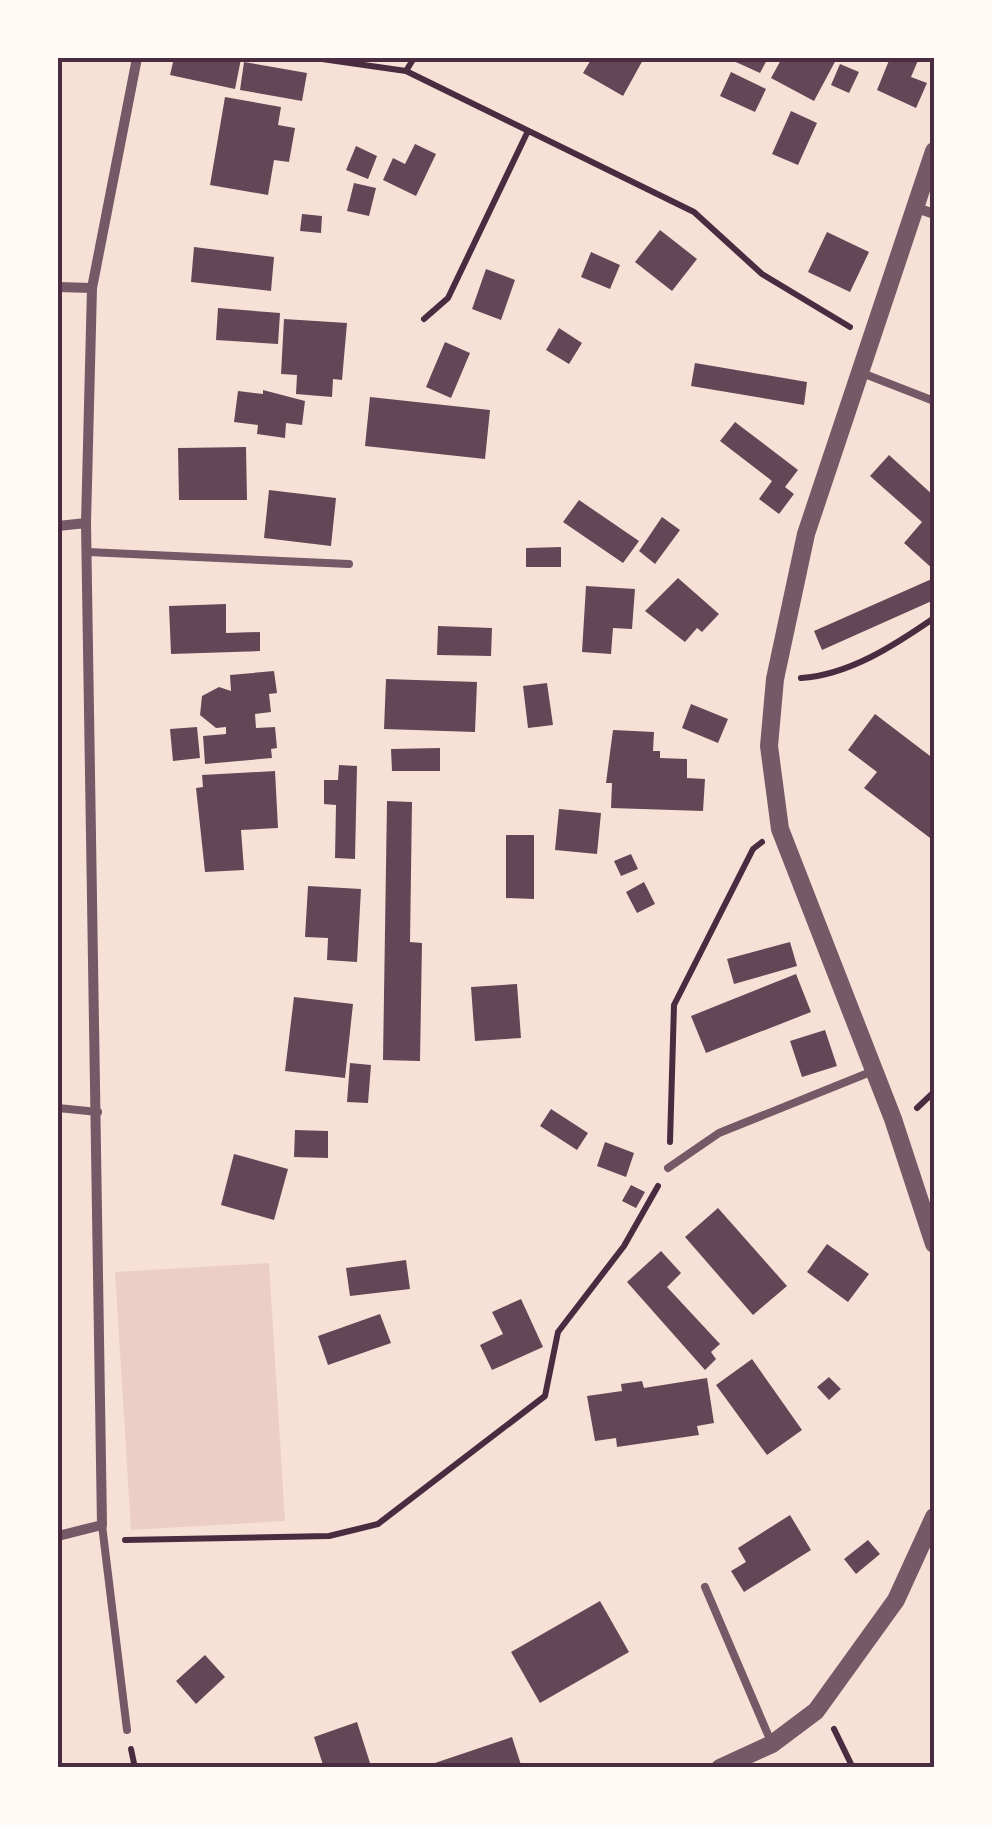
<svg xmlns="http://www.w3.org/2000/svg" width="992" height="1825" font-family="Mulish,sans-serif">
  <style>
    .green { fill: #ebcfc5 }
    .building { fill: #644757 }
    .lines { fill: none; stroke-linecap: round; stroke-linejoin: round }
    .path { stroke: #4a2c40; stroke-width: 6 }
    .service { stroke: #755966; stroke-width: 8 }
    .minor { stroke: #755966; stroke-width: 10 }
    .tertiary { stroke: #755966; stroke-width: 18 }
    .neatline { fill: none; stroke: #4a2c40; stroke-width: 4 }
  </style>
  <rect width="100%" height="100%" fill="#f7e1d7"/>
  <path class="green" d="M269,1263L285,1521L131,1530L115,1272Z"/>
  <path class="building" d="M174,58L241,59L235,89L170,75Z
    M592,58H644L623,96L583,73Z
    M727,58H768L760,73Z
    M782,58H837L814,101L771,78Z
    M890,58H919L911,77L927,83L916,108L877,90Z
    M244,62L307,73L302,101L240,90Z
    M840,64L859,72L849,93L831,85Z
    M731,72L766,89L755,112L720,96Z
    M225,97L281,107L278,125L295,128L289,162L274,160L268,195L210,185Z
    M791,111L817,123L798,165L772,154Z
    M415,144L436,154L416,196L383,180L393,158L405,164Z
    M356,146L377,156L368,179L346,170Z
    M354,183L376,188L369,216L347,211Z
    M302,214L322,216L321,233L300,231Z
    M660,230L697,259L672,291L635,262Z
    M827,232L869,252L850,292L808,272Z
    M194,247L274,257L271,291L191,282Z
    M591,252L620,265L610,289L581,277Z
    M486,269L515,280L501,320L472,309Z
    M218,308L280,313L278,344L216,340Z
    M284,319L347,323L342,380L333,379L332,397L296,394L297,375L281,374Z
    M559,328L582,343L569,364L546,350Z
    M445,342L470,353L451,398L426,387Z
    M695,363L807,382L804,405L691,386Z
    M263,390L305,401L302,425L286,423L285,438L257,434L258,425L234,422L238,391L263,394Z
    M370,397L490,410L485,459L365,446Z
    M735,422L798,470L785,487L794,494L779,514L759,499L772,481L720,441Z
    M246,447L247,500H179L178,448Z
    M889,455L934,496V570L904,543L922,522L870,476Z
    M269,490L336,498L331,546L264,538Z
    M579,500L639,541L623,563L563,522Z
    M662,517L680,530L655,564L639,551Z
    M561,547V567H526V548Z
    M678,578L719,614L702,632L697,628L685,642L645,611Z
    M934,578V600L822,650L814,631Z
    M586,586L635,589L632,629L613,628L611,654L582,652Z
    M226,604V633L260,632V651L171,654L169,606Z
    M438,626L492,628L491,656L437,655Z
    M274,671L277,693L269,694L271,712L255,714L256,728L275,727L277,748L271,749L272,758L205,764L203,736L226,734V727L216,728L200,715L202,696L219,687L231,691L230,675Z
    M386,679L477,682L475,732L384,729Z
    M547,683L553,725L528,728L523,686Z
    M691,704L728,719L718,743L682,728Z
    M875,714L934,759V841L864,788L877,772L848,750Z
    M197,727L200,758L173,761L170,729Z
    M613,730L654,732L653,751H660V758L687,759V778L705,779L703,811L611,808L612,783H606Z
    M440,748V771H392L391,749Z
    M339,765L357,766L355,859L335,858L336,805L324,804V780H338Z
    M275,771L278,828L241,830L244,870L205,872L196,788L203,787L202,775Z
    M387,801L412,802L410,942L422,943L420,1061L383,1060Z
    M559,809L601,813L597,854L555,850Z
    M506,835H534V899L506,898Z
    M631,854L638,869L621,876L614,861Z
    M644,882L655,904L637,913L626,892Z
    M308,886L361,889L357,962L327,960L328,938L305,937Z
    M790,942L797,966L734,984L727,959Z
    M796,974L811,1012L706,1053L691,1016Z
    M517,984L521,1038L475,1041L471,987Z
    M294,997L353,1004L345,1078L285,1071Z
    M825,1030L837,1066L802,1077L790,1041Z
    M350,1063L371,1065L368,1103L347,1102Z
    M551,1109L588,1133L577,1150L540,1126Z
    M295,1130L328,1131V1158L294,1157Z
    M605,1142L634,1153L626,1177L597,1166Z
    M234,1154L288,1169L274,1220L221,1205Z
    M631,1185L645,1192L636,1208L622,1201Z
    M718,1208L787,1286L753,1315L685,1237Z
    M827,1244L869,1274L848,1302L807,1272Z
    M661,1251L681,1273L667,1287L720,1344L711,1352L716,1359L705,1370L627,1282Z
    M406,1260L410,1289L350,1296L346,1268Z
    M521,1299L543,1347L492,1370L480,1345L503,1334L492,1312Z
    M380,1314L391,1343L328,1365L318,1336Z
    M752,1359L802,1430L767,1455L716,1385Z
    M829,1377L841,1389L829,1400L817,1387Z
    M707,1378L714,1423L697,1426L699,1435L617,1447L616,1438L595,1441L587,1396L622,1391L621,1384L642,1381L644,1388Z
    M790,1515L811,1550L744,1592L731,1571L746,1562L738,1548Z
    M868,1540L880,1554L856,1574L844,1559Z
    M600,1601L629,1652L540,1703L511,1652Z
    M205,1655L225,1677L196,1704L176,1681Z
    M357,1722L370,1763L324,1768L314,1737Z
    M512,1737L522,1768H423V1767Z"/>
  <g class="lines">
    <path class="path" d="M315,58L406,71L694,212L762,274L850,327
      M406,71L414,58
      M424,319L448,298L527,133
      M801,678C849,675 895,645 934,618
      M917,1108L934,1092
      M670,1142L674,1005L753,849L762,842
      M125,1540L329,1536L378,1524L545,1396L558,1332L624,1246L658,1186
      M834,1729L853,1768
      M131,1749L135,1768"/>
    <path class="service" d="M862,373L934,401
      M88,552L349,564
      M58,1108L98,1112
      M668,1168L719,1133L873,1071
      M102,1525L127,1730
      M705,1587L772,1744"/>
    <path class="minor" d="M914,207L934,214
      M58,287L92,288
      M58,526L86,523
      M58,1536L102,1525L86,523L92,288L137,58"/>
    <path class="tertiary" d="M934,151L806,534L775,679L769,746L780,829L893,1119L934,1244
      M720,1768L772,1744L816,1711L896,1600L934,1517"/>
  </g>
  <rect width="992" height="1825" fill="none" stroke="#fffaf5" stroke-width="120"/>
  <rect x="60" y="60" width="872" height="1705" class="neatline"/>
</svg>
